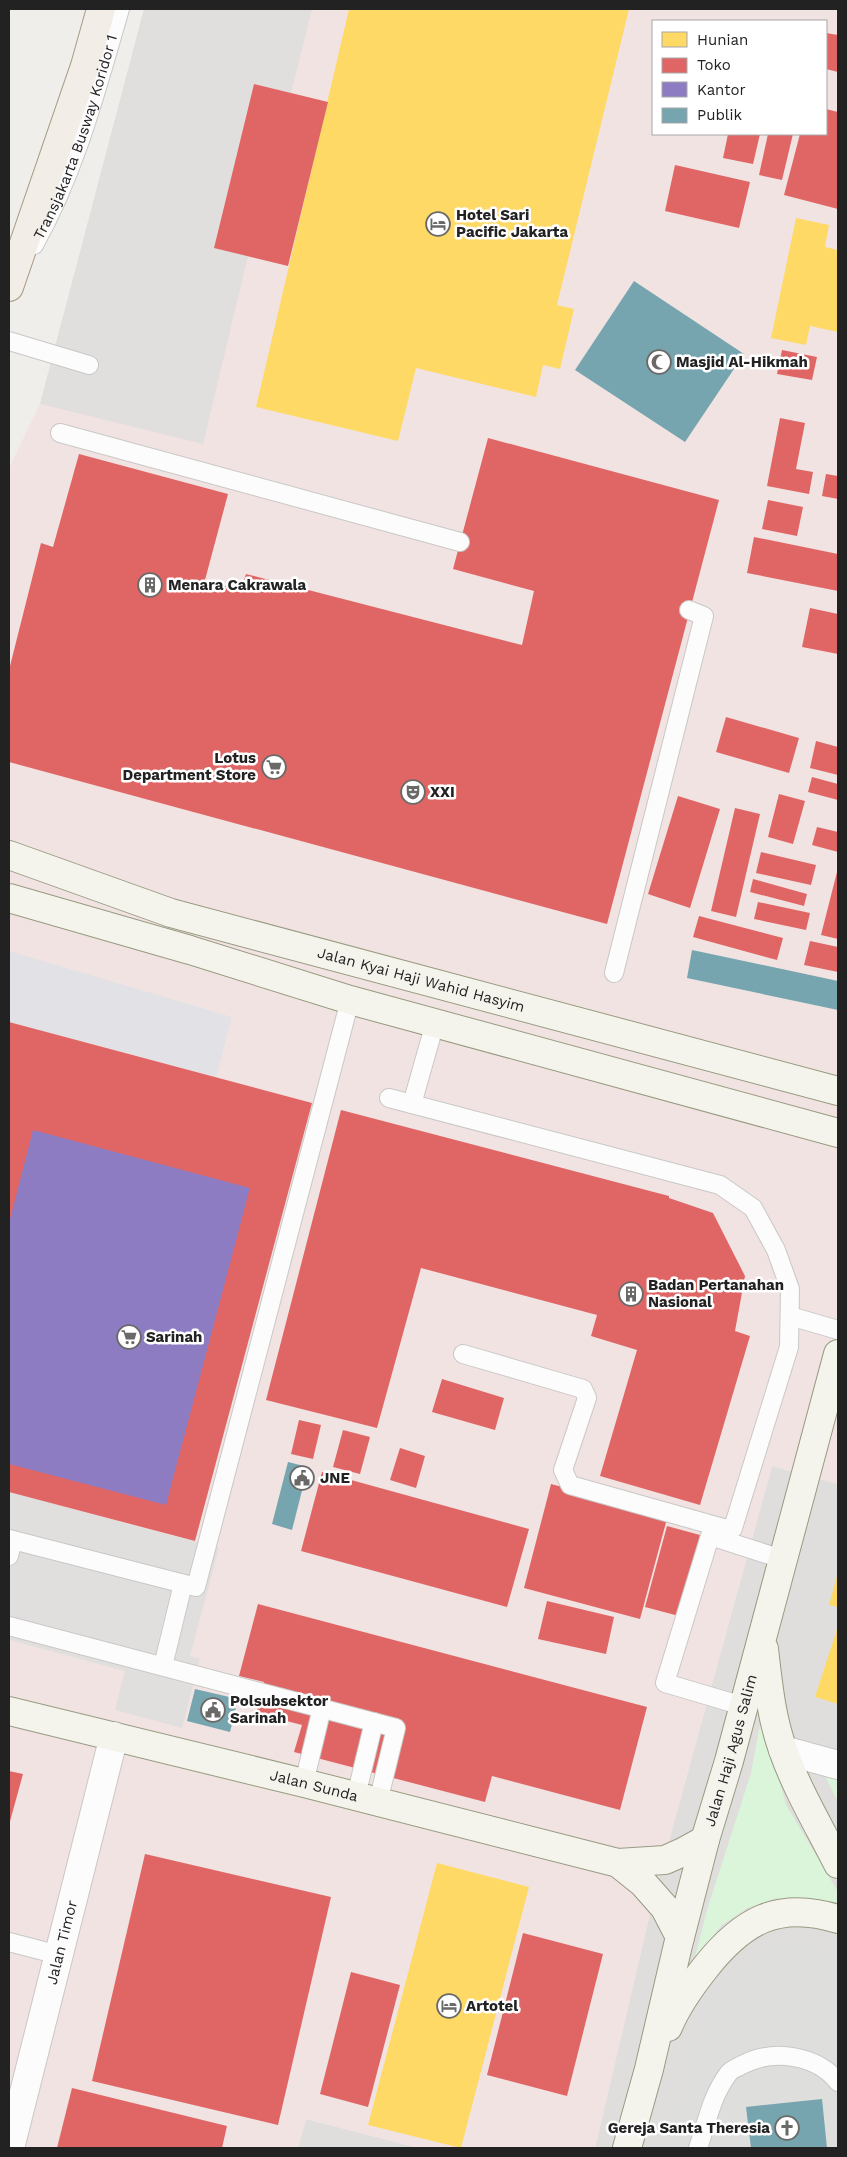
<svg xmlns="http://www.w3.org/2000/svg" width="847" height="2157" font-family="'Work Sans',sans-serif">
  <style>
    .residential { fill: #dfdedc }
    .commercial { fill: #f1e3e1; fill-rule: evenodd }
    .religious { fill: #dededc }
    .park { fill: #daf5da }
    .parking { fill: #e0dfde }
    .plaza { fill: #e2e1e5 }
    .homes { fill: #ffd966 }
    .shops { fill: #e06666 }
    .offices { fill: #8e7cc3 }
    .public { fill: #76a5af }
    .lines { fill: none; stroke-linecap: round; stroke-linejoin: round }
    .lane-casing { stroke: #c9c8c7; stroke-width: 20 }
    .street-casing { stroke: #c9c8c7; stroke-width: 30 }
    .secondary-casing { stroke: #999a82; stroke-width: 30 }
    .primary-casing { stroke: #a79c86; stroke-width: 30 }
    .lane { stroke: #fdfcfc; stroke-width: 18 }
    .street { stroke: #fdfcfc; stroke-width: 28 }
    .secondary { stroke: #f4f4ed; stroke-width: 28 }
    .primary { stroke: #f3ede7; stroke-width: 28 }
    .labels { text-anchor: middle; stroke-width: 5; stroke-linejoin: round; paint-order: stroke }
    .street-label { font-size: 15px; fill: #222; stroke: #fff }
    .poi-label { font-size: 15px; font-weight: bold; fill: #222; stroke: #fff; text-anchor: start }
  </style>
  <rect width="100%" height="100%" fill="#f0eeeb"/>
  <path class="residential" d="M772,1466L838,1484V2148H595L656,1888Z
    M306,2119L419,2148H298Z"/>
  <path class="commercial" d="M144,9H838V1484L772,1466L656,1888L595,2148H419L306,2119L298,2148H9V468L40,404ZM653,21H826V134H653Z"/>
  <path class="religious" d="M813,1944L838,1958V2148H667L707,2000L741,1967L773,1947Z"/>
  <path class="park" d="M762,1714L786,1805L838,1892V1905L776,1898L747,1908L722,1925L695,1957L707,1910L751,1773Z
    M822,1769L838,1774V1802Z"/>
  <path class="parking" d="M144,9H312L291,93L254,84L214,247L248,256L203,444L40,404Z
    M9,1492L219,1548L190,1656L200,1659L182,1728L115,1710L125,1671L9,1640Z"/>
  <path class="plaza" d="M9,951L232,1017L216,1077L9,1022Z"/>
  <path class="homes" d="M349,9H629L557,305L574,309L560,369L543,365L536,397L416,368L398,441L256,407Z
    M796,218L829,225L825,247L838,250V332L810,326L806,345L771,338Z
    M838,1573V1607L829,1605Z
    M838,1626V1704L815,1697Z
    M437,1863L529,1887L461,2148L368,2125Z"/>
  <path class="shops" d="M826,33L838,35V72L826,69Z
    M254,84L328,102L288,266L214,248Z
    M826,109L838,112V209L784,195L800,134H826Z
    M728,134H760L753,164L723,158Z
    M768,134H793L782,180L759,175Z
    M675,165L750,182L739,228L665,211Z
    M782,350L817,357L812,380L777,374Z
    M780,418L805,423L796,469L813,472L809,494L767,486Z
    M488,438L719,500L607,924L9,762V670L41,543L53,547L79,454L228,494L205,580L241,590L246,574L522,645L534,591L453,569Z
    M826,474L838,476V499L822,496Z
    M768,500L803,507L797,536L762,529Z
    M754,537L838,554V591L747,573Z
    M810,608L838,614V654L802,647Z
    M726,717L799,738L789,773L716,752Z
    M816,741L838,747V775L810,768Z
    M812,777L838,784V800L808,792Z
    M779,794L805,801L793,844L768,837Z
    M678,796L720,809L690,908L648,894Z
    M735,808L760,814L736,917L711,911Z
    M817,827L838,832V852L812,845Z
    M761,852L816,865L811,885L756,873Z
    M838,868V939L821,935Z
    M753,879L807,894L804,906L750,892Z
    M758,902L810,913L806,930L754,919Z
    M699,916L783,938L777,960L693,937Z
    M810,941L838,947V972L804,965Z
    M9,1022L312,1103L195,1541L9,1492Z
    M341,1110L669,1196V1198L713,1213L745,1276L735,1331L750,1336L700,1505L600,1476L637,1350L591,1336L597,1315L421,1268L377,1428L266,1400Z
    M442,1379L504,1398L495,1430L432,1412Z
    M299,1420L321,1425L313,1459L291,1454Z
    M343,1430L370,1437L360,1474L333,1467Z
    M400,1448L425,1456L416,1488L390,1480Z
    M322,1472L529,1529L507,1607L301,1551Z
    M551,1484L668,1515L640,1619L524,1588Z
    M667,1526L700,1535L679,1616L645,1607Z
    M547,1601L614,1617L606,1654L538,1639Z
    M258,1604L647,1707L620,1810L492,1776L485,1802L294,1752L302,1725L256,1713L264,1682L239,1676Z
    M9,1771L23,1774L9,1825Z
    M145,1854L331,1897L278,2125L92,2081Z
    M523,1933L603,1954L567,2096L487,2075Z
    M351,1972L400,1985L368,2107L320,2094Z
    M72,2088L227,2126L222,2148H57Z"/>
  <path class="offices" d="M33,1130L250,1188L166,1505L9,1464V1223Z"/>
  <path class="public" d="M634,281L744,354L685,442L575,370Z
    M692,950L838,981V1010L687,978Z
    M288,1462L308,1467L292,1530L272,1524Z
    M195,1689L238,1699L230,1732L187,1721Z
    M822,2099L827,2148H751L746,2107Z"/>
  <g class="lines">
    <g class="lane-casing">
      <g id="lane">
        <path id="s1" d="M34,245C76,170 96,91 120,9"/>
        <path d="M9,341L89,365"/>
        <path d="M60,433L460,542"/>
        <path d="M614,973L704,616L689,610"/>
        <path d="M389,1098L720,1185L753,1208L776,1250L790,1289L789,1347L733,1528H723L570,1485L563,1470L587,1398L583,1389L463,1354"/>
        <path d="M412,1104L435,1023"/>
        <path d="M790,1316L838,1330"/>
        <path d="M9,1539L196,1587L350,1000"/>
        <path d="M9,1556L13,1540"/>
        <path d="M9,1626L396,1728L378,1802"/>
        <path d="M163,1666L183,1584"/>
        <path d="M743,1706L665,1683L710,1536L782,1559"/>
        <path d="M304,1783L322,1708"/>
        <path d="M356,1796L374,1722"/>
        <path d="M9,1942L59,1955"/>
        <path d="M698,2148C707,2123 711,2097 728,2074C731,2069 739,2067 744,2064C774,2049 817,2055 838,2082"/>
      </g>
    </g>
    <g class="street-casing">
      <g id="street">
        <path d="M783,1750L838,1765"/>
        <path id="s2" d="M10,2148L114,1736"/>
      </g>
    </g>
    <g class="secondary-casing">
      <g id="secondary">
        <path id="s3" d="M9,855L171,913L838,1091"/>
        <path d="M9,898L190,950L350,1000L838,1133"/>
        <path d="M764,1649C768,1683 771,1717 783,1750C797,1790 819,1826 838,1864"/>
        <path id="s4" d="M9,1711L304,1783L618,1863L665,1860L683,1852L705,1840"/>
        <path d="M618,1863L643,1883L665,1908L680,1937"/>
        <path d="M668,2027C677,2005 690,1987 705,1968C742,1921 778,1900 838,1919"/>
        <path id="s5" d="M627,2148L649,2069L678,1945L705,1840L729,1761L838,1354"/>
      </g>
    </g>
    <g class="primary-casing">
      <path id="primary" d="M9,287L85,66L101,9"/>
    </g>
    <use href="#lane" class="lane"/>
    <use href="#street" class="street"/>
    <use href="#secondary" class="secondary"/>
    <use href="#primary" class="primary"/>
  </g>
  <defs>
    <g id="hotel-ring" transform="scale(1.25)"><circle r="9.5" fill="#fff" stroke="#6a6968" stroke-width="1.5"/><path d="M-6-4.5h1.5V1H6V5H4.5V3h-9V5H-6ZM-4 0a1.8 1.8 0 1 1 3.6 0ZM.5 0V-2.5h3Q6-2.5 6 0Z" fill="#6a6968"/></g>
    <g id="mosque-ring" transform="scale(1.25)"><circle r="9.5" fill="#fff" stroke="#6a6968" stroke-width="1.5"/><path d="M3.5-4.9A6 6 0 1 0 3.5 4.9A5 5 0 1 1 3.5-4.9Z" fill="#6a6968"/></g>
    <g id="building-ring" transform="scale(1.25)"><circle r="9.5" fill="#fff" stroke="#6a6968" stroke-width="1.5"/><path d="M-4-6H4V6H1V3H-1V6H-4ZM-2.5-4.3h1.7v1.8h-1.7ZM.8-4.3h1.7v1.8H.8ZM-2.5-1h1.7V.8h-1.7ZM.8-1h1.7V.8H.8Z" fill="#6a6968"/></g>
    <g id="supermarket-ring" transform="scale(1.25)"><circle r="9.5" fill="#fff" stroke="#6a6968" stroke-width="1.5"/><path d="M-6-5.5h2.5l.6 2H6L4.5 2H-2.5L-4.4-4H-6ZM-1.5 3.2a1.3 1.3 0 1 0 .1 0ZM3 3.2a1.3 1.3 0 1 0 .1 0Z" fill="#6a6968"/></g>
    <g id="theatre-ring" transform="scale(1.25)"><circle r="9.5" fill="#fff" stroke="#6a6968" stroke-width="1.5"/><path d="M-5-5.5Q0-4 5-5.5V0Q5 5 0 6Q-5 5-5 0ZM-3.3-2.5H-1v1.5H-3.3ZM1-2.5H3.3v1.5H1ZM-2.8 1Q0 5.5 2.8 1Z" fill="#6a6968"/></g>
    <g id="civic-ring" transform="scale(1.25)"><circle r="9.5" fill="#fff" stroke="#6a6968" stroke-width="1.5"/><path d="M-.6-6.5H3V-4.5H.6V-3L4-1V1h2V6H-6V1h2V-1L-.6-3ZM-1.2 2.5V6h2.4V2.5Z" fill="#6a6968"/></g>
    <g id="church-ring" transform="scale(1.25)"><circle r="9.5" fill="#fff" stroke="#6a6968" stroke-width="1.5"/><path d="M-1.2-6h2.4v3.5h3.3v2.4h-3.3V6h-2.4V-.1h-3.3v-2.4h3.3Z" fill="#6a6968"/></g>
  </defs>
  <g fill-rule="evenodd">
    <use href="#hotel-ring" x="438" y="224"/>
    <use href="#mosque-ring" x="659" y="362"/>
    <use href="#building-ring" x="150" y="585"/>
    <use href="#supermarket-ring" x="274" y="767"/>
    <use href="#theatre-ring" x="413" y="792"/>
    <use href="#building-ring" x="631" y="1294"/>
    <use href="#supermarket-ring" x="129" y="1337"/>
    <use href="#civic-ring" x="302" y="1478"/>
    <use href="#civic-ring" x="213" y="1710"/>
    <use href="#hotel-ring" x="449" y="2006"/>
    <use href="#church-ring" x="787" y="2128"/>
  </g>
  <g class="labels">
    <g class="street-label">
      <text dy="5" stroke="none"><textPath href="#s1" startOffset="116">Transjakarta Busway Koridor 1</textPath></text>
      <text dy="5" stroke="none"><textPath href="#s3" startOffset="431">Jalan Kyai Haji Wahid Hasyim</textPath></text>
      <text dy="5" stroke="none"><textPath href="#s5" startOffset="411">Jalan Haji Agus Salim</textPath></text>
      <text dy="5" stroke="none"><textPath href="#s4" startOffset="314">Jalan Sunda</textPath></text>
      <text dy="5" stroke="none"><textPath href="#s2" startOffset="212">Jalan Timor</textPath></text>
    </g>
    <g class="poi-label">
      <text x="456" y="220">Hotel Sari<tspan x="456" dy="17">Pacific Jakarta</tspan></text>
      <text x="676" y="367">Masjid Al-Hikmah</text>
      <text x="168" y="590">Menara Cakrawala</text>
      <text x="256" y="763" text-anchor="end">Lotus<tspan x="256" dy="17">Department Store</tspan></text>
      <text x="430" y="797">XXI</text>
      <text x="648" y="1290">Badan Pertanahan<tspan x="648" dy="17">Nasional</tspan></text>
      <text x="146" y="1342">Sarinah</text>
      <text x="320" y="1483">JNE</text>
      <text x="230" y="1706">Polsubsektor<tspan x="230" dy="17">Sarinah</tspan></text>
      <text x="466" y="2011">Artotel</text>
      <text x="770" y="2133" text-anchor="end">Gereja Santa Theresia</text>
    </g>
  </g>
  <rect width="847" height="2157" fill="none" stroke="#222222" stroke-width="20"/>
  <rect x="652" y="20" width="175" height="115" fill="#ffffff" stroke="#a7a7a7"/>
  <rect x="662" y="32" width="25" height="15" fill="#ffd966" stroke="#a7a7a7"/>
  <text x="697" y="45" font-size="15" fill="#222222">Hunian</text>
  <rect x="662" y="58" width="25" height="15" fill="#e06666" stroke="#a7a7a7"/>
  <text x="697" y="70" font-size="15" fill="#222222">Toko</text>
  <rect x="662" y="82" width="25" height="15" fill="#8e7cc3" stroke="#a7a7a7"/>
  <text x="697" y="95" font-size="15" fill="#222222">Kantor</text>
  <rect x="662" y="108" width="25" height="15" fill="#76a5af" stroke="#a7a7a7"/>
  <text x="697" y="120" font-size="15" fill="#222222">Publik</text>
</svg>
